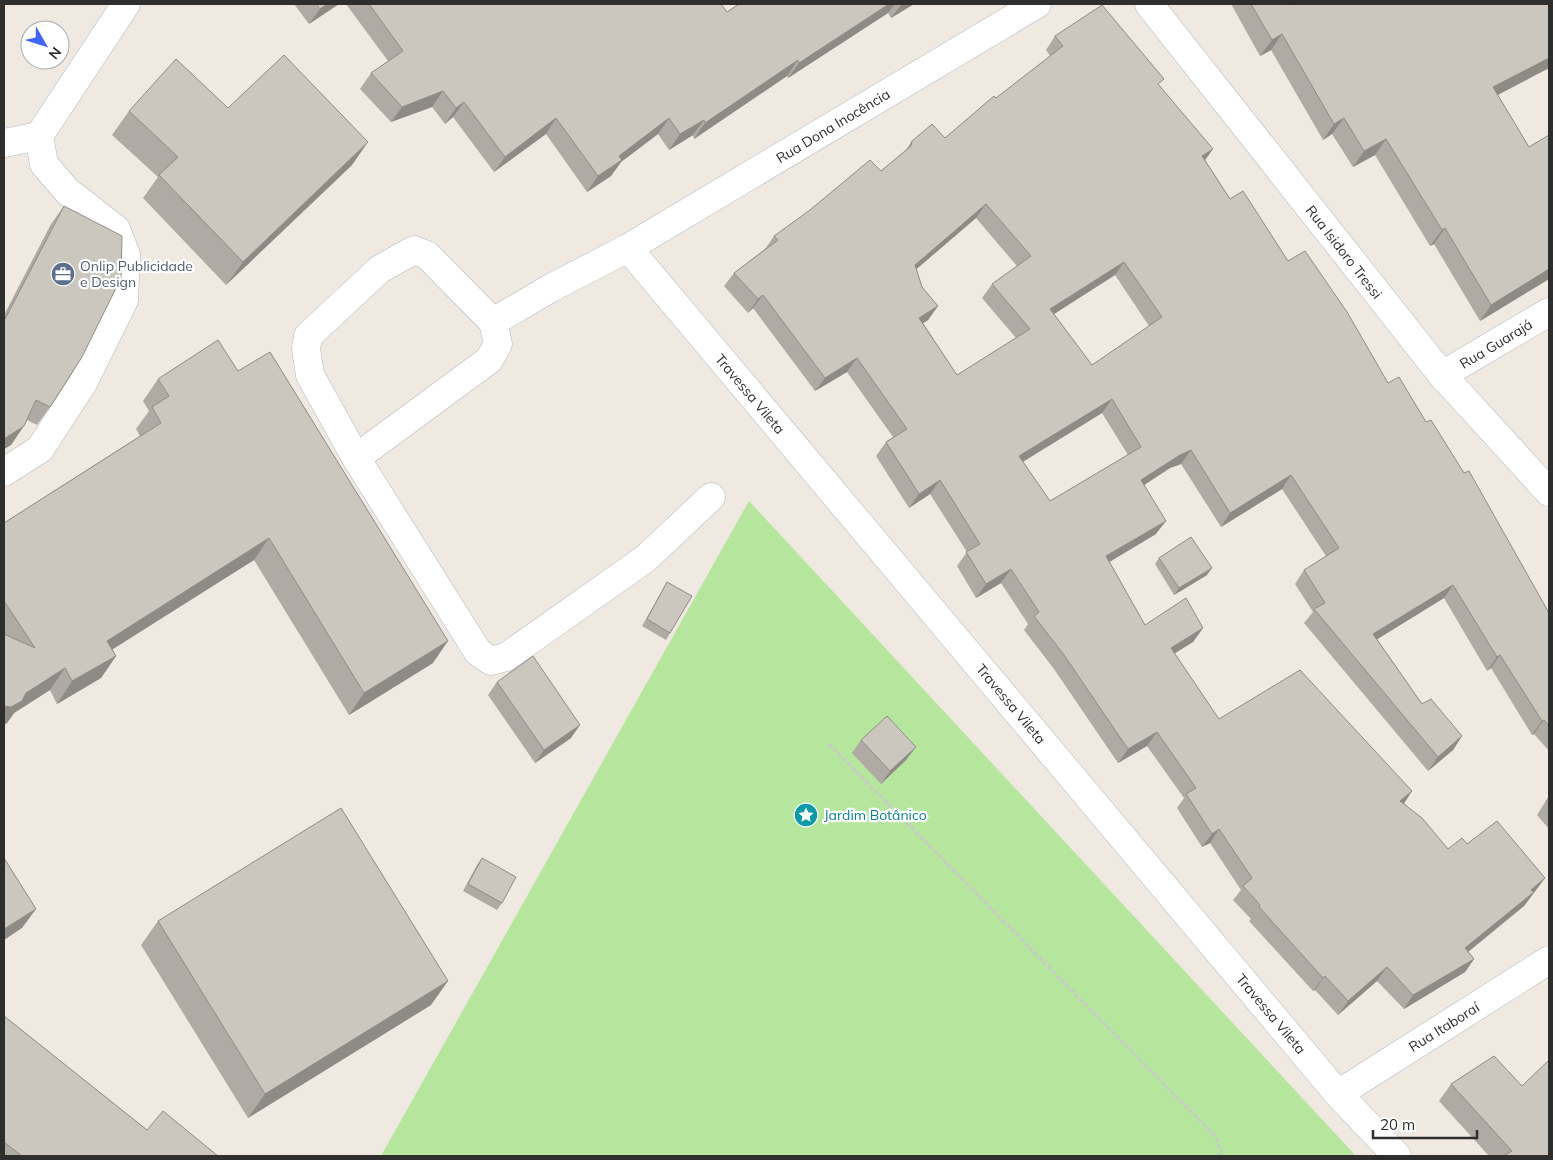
<svg xmlns="http://www.w3.org/2000/svg" width="1553" height="1160" font-family="Mulish,sans-serif">
  <style>
    .green { fill: #b6e59e }
    .lines { fill: none; stroke-linecap: round; stroke-linejoin: round }
    .minor-casing { stroke: #b4b7c1; stroke-width: 29 }
    .path { stroke: #c9c9c9; stroke-width: 3; stroke-dasharray: 4 2.5; stroke-linecap: butt }
    .minor { stroke: #fff; stroke-width: 28 }
    .wall { fill: #afaba4; fill-rule: evenodd }
    .shaded-wall { fill: #8e8b86 }
    .building { fill: #cbc7bf; stroke: #8e8b86; fill-rule: evenodd }
    .labels { text-anchor: middle; stroke-width: 4.5; stroke-linejoin: round; paint-order: stroke }
    .street-label { font-size: 14px; fill: #2e2e2e; stroke: #fff }
    .service-label { font-size: 14px; fill: #4e5e75; stroke: #fff; text-anchor: start }
    .culture-label { font-size: 14px; fill: #0d838f; stroke: #fff; text-anchor: start }
  </style>
  <rect width="100%" height="100%" fill="#efe9e1"/>
  <path class="green" d="M749,501L1356,1156H381Z"/>
  <g class="lines">
    <g class="minor-casing">
      <path id="minor" d="M1149,4L1442,375L1549,492
        M39,136L126,4
        M4,143L39,136
        M628,248L1338,1094L1397,1156
        M1442,375L1549,312
        M356,458L489,360L498,344L493,322
        M4,472L40,449L83,383L124,300L126,255L116,229L67,191L44,164L39,136
        M711,497L645,559L506,657L491,661L478,652L356,458L310,375L306,349L308,336L380,269L414,250L427,255L493,322L549,289L628,248L1037,4
        M1338,1094L1549,960"/>
    </g>
    <path class="path" d="M829,744L1216,1137L1222,1156"/>
    <use href="#minor" class="minor"/>
  </g>
  <path class="wall" d="M294,4H339L309,24Z
    M346,4H721L727,12L739,4H914L891,18L888,13L788,78L787,76L694,139L693,135L669,150L658,134L621,162L611,176L587,192L546,134L494,172L453,117L445,124L432,107L391,122L360,89L371,73L388,61Z
    M1231,4H1289V5L1549,4V72L1547,69L1498,95L1549,279L1480,321L1434,244L1430,246L1375,155L1353,167L1332,134L1323,140L1271,50L1260,56Z
    M1055,36L1159,86L1205,160L1230,199L1288,261L1388,383L1426,422L1549,613V751L1534,734L1532,735L1491,668L1487,671L1444,598L1377,639L1422,704L1462,736L1453,750L1428,771L1304,623L1313,612L1295,584L1304,570L1326,556L1282,489L1221,527L1181,464L1170,468L1144,485L1156,534L1109,562L1145,625L1203,628L1193,642L1174,653L1219,719L1412,791L1404,803L1448,849L1467,844L1545,878L1524,906L1468,951L1474,959L1465,972L1404,1009L1377,981L1338,1015L1315,990L1313,991L1249,921L1251,919L1233,900L1241,890L1210,843L1202,847L1177,808L1184,798L1147,746L1118,763L1054,669L1024,630L1028,624L1001,583L976,598L957,566L967,552L930,494L909,508L876,456L886,442L893,437L847,372L815,391L753,308L748,313L724,286L734,273L765,249L774,236L881,171L905,151L912,141L945,138L1050,56L1046,50ZM976,218L1017,266L992,284L982,298L1016,338L957,375L923,323L928,320L938,306L922,287L916,269ZM1115,275L1149,326L1092,365L1054,314ZM1102,413L1128,455L1050,501L1023,462Z
    M228,108L352,165L226,285L143,198L158,177L112,135L129,111Z
    M64,206L50,407L37,425L27,420L11,445L4,449V315L51,224Z
    M238,371L433,663L349,715L254,560L112,649L116,656L101,678L57,704L50,690L14,713L7,723L4,725V523L140,436L136,429L149,411L143,401L158,379Z
    M1159,558L1207,575L1174,595L1155,564Z
    M667,582L670,633L666,640L642,626L663,589Z
    M497,682L571,738L535,763L488,695Z
    M861,740L906,760L881,784L852,753Z
    M1549,796V829L1537,815Z
    M482,858L502,903L497,910L463,891L477,865Z
    M158,921L431,1005L248,1118L141,945Z
    M4,1016L147,1130L218,1156H4Z
    M1451,1084L1522,1086L1549,1156H1489L1439,1101Z"/>
  <path class="shaded-wall" d="M327,4H339L309,24L320,9Z
    M889,4H895L888,13L788,78L799,63Z
    M902,4H914L891,18Z
    M1282,34L1271,50L1260,56L1272,40Z
    M1549,58V66L1547,69L1482,103L1493,87Z
    M798,60L787,76L694,139L705,123Z
    M443,91L432,107L391,122L402,107Z
    M464,102L453,117L445,124L456,108Z
    M556,118L546,134L494,172L505,157Z
    M669,118L658,134L621,162L611,176L587,192L598,176L619,156Z
    M1344,118L1332,134L1323,140L1334,124Z
    M704,120L693,135L669,150L680,134Z
    M1386,139L1375,155L1353,167L1364,151Z
    M368,142L352,165L226,285L243,262Z
    M1213,149L1203,163L1202,156Z
    M986,204L976,218L905,279L915,265Z
    M1445,228L1434,244L1430,246L1442,230Z
    M1124,262L1115,275L1040,323L1050,309Z
    M1549,269V279L1480,321L1491,305Z
    M763,295L753,308L748,313L758,299Z
    M938,306L928,320L910,332L919,318Z
    M857,358L847,372L815,391L825,378Z
    M1112,399L1102,413L1009,470L1019,456Z
    M24,426L11,445L4,449V439Z
    M1191,450L1181,464L1170,468L1132,493L1141,480L1180,455Z
    M1291,475L1282,489L1221,527L1230,513Z
    M940,480L930,494L909,508L919,494Z
    M1166,521L1156,534L1096,570L1106,556Z
    M269,538L254,560L91,663L107,641Z
    M1212,568L1207,575L1174,595L1179,588Z
    M1011,569L1001,583L976,598L986,584Z
    M1453,585L1444,598L1363,648L1373,634Z
    M1203,628L1193,642L1161,662L1171,648Z
    M448,641L433,663L349,715L364,693Z
    M1500,655L1491,668L1487,671L1497,657Z
    M116,656L101,678L57,704L72,681Z
    M65,668L50,690L14,713L7,723L4,725V706Z
    M1544,720L1534,734L1532,735L1542,721Z
    M580,725L571,738L535,763L544,750Z
    M1157,732L1147,746L1118,763L1128,749Z
    M1462,736L1453,750L1428,771L1438,757Z
    M916,747L906,760L881,784L890,771Z
    M1412,791L1403,805L1400,801Z
    M1219,829L1210,843L1202,847L1212,834Z
    M1545,878L1524,906L1456,962L1465,948Z
    M36,909L22,928L4,940V929Z
    M1474,959L1465,972L1404,1009L1413,995Z
    M1387,967L1377,981L1338,1015L1348,1001Z
    M1325,976L1315,990L1313,991L1323,978Z
    M448,981L431,1005L248,1118L265,1094Z"/>
  <path class="building" d="M316,4H327L320,9Z
    M369,4H721L727,12L739,4H889L799,63L798,60L705,123L704,120L680,134L669,118L619,156L622,160L598,176L556,118L505,157L464,102L456,108L443,91L402,107L371,73L403,51Z
    M1251,4H1289V5L1291,4H1549V58L1493,87L1529,147L1549,135V269L1491,305L1445,228L1442,230L1386,139L1364,151L1344,118L1334,124L1282,34L1272,40Z
    M1102,5L1164,79L1158,84L1213,149L1202,156L1230,199L1243,191L1288,261L1305,251L1347,312L1388,383L1399,377L1426,422L1431,420L1464,473L1469,471L1549,613V726L1544,720L1542,721L1500,655L1497,657L1453,585L1373,634L1422,704L1431,699L1462,736L1438,757L1314,609L1325,603L1304,570L1339,548L1291,475L1230,513L1191,450L1180,455L1141,480L1166,521L1106,556L1145,625L1186,598L1203,628L1171,648L1219,719L1300,670L1412,791L1400,801L1422,818L1448,849L1462,838L1467,844L1497,821L1545,878L1531,890L1534,892L1465,948L1474,959L1413,995L1387,967L1348,1001L1325,976L1323,978L1259,907L1260,905L1243,886L1252,878L1219,829L1212,834L1186,794L1196,788L1157,732L1128,749L1064,655L1034,616L1039,612L1011,569L986,584L966,552L980,544L940,480L919,494L886,442L907,429L857,358L825,378L763,295L758,299L734,273L778,240L774,236L810,210L870,160L881,171L911,146L912,141L932,124L945,138L994,96L996,98L1063,46L1055,36ZM986,204L1031,256L992,284L1030,329L957,375L919,318L938,306L922,287L915,265ZM1124,262L1162,317L1092,365L1050,309ZM1112,399L1141,447L1050,501L1019,456Z
    M284,55L368,142L243,262L159,175L178,157L129,111L176,59L228,108Z
    M64,206L122,236L121,278L82,357L50,407L36,400L24,426L4,439V321Z
    M218,340L238,371L270,352L448,641L364,693L269,538L107,641L116,656L72,681L65,668L26,693L22,701L11,707L4,706V634L35,648L4,601V523L161,423L152,407L169,396L158,379Z
    M1191,537L1212,568L1179,588L1159,558Z
    M667,582L692,596L670,633L647,619Z
    M533,656L580,725L544,750L497,682Z
    M887,716L916,747L890,771L861,740Z
    M1549,799V804L1546,801Z
    M341,808L448,981L265,1094L158,921Z
    M4,858L36,909L4,929Z
    M482,858L516,877L502,903L468,884Z
    M4,1016L147,1130L163,1111L218,1156H22L4,1142Z
    M1494,1056L1522,1086L1549,1060V1156H1503L1512,1151L1451,1084Z"/>
  <defs>
    <g id="office-disc" transform="scale(1.25)"><circle r="9.5" fill="#5c6f8a" stroke="#fff"/><path d="M-6-3h4V-5.5h4V-3h4V5H-6ZM-1-4.5V-3h2v-1.5ZM-6 0V1H6V0Z" fill="#fff"/></g>
    <g id="sight-disc" transform="scale(1.25)"><circle r="9.5" fill="#0f9aa8" stroke="#fff"/><path d="M0-6L1.8-2.2L6-1.7L2.9 1.2L3.7 5.4L0 3.3L-3.7 5.4L-2.9 1.2L-6-1.7L-1.8-2.2Z" fill="#fff"/></g>
  </defs>
  <g fill-rule="evenodd">
    <use href="#office-disc" x="63" y="274"/>
    <use href="#sight-disc" x="806" y="815"/>
  </g>
  <g class="labels">
    <g class="street-label">
      <text transform="translate(833 126) rotate(-31)" y="5">Rua Dona Inocência</text>
      <text transform="translate(1344 252) rotate(52)" y="5">Rua Isidoro Tressi</text>
      <text transform="translate(1496 344) rotate(-31)" y="5">Rua Guarajá</text>
      <text transform="translate(750 394) rotate(50)" y="5">Travessa Vileta</text>
      <text transform="translate(1011 704) rotate(50)" y="5">Travessa Vileta</text>
      <text transform="translate(1271 1014) rotate(50)" y="5">Travessa Vileta</text>
      <text transform="translate(1444 1027) rotate(-32)" y="5">Rua Itaboraí</text>
    </g>
    <g class="service-label">
      <text x="80" y="271">Onlip Publicidade<tspan x="80" dy="16">e Design</tspan></text>
    </g>
    <g class="culture-label">
      <text x="824" y="820">Jardim Botânico</text>
    </g>
  </g>
  <rect width="1553" height="1160" fill="none" stroke="#2e2e2e" stroke-width="10"/>
  <g transform="translate(45 45) rotate(129)"><circle r="24" fill="#ffffff" stroke="#ababab"/>
  <path d="M0-4L9 19L0 12L-9 19Z" fill="#4264fb"/>
  <text y="-8" font-size="14" font-weight="bold" text-anchor="middle" fill="#2e2e2e">N</text>
  </g>
  <path d="M1373 1130v8h104v-8" fill="none" stroke="#2e2e2e" stroke-width="2.5"/>
  <text x="1380" y="1130" font-size="15" fill="#2e2e2e" stroke="#ffffff" stroke-width="4" paint-order="stroke">20 m</text>
</svg>
